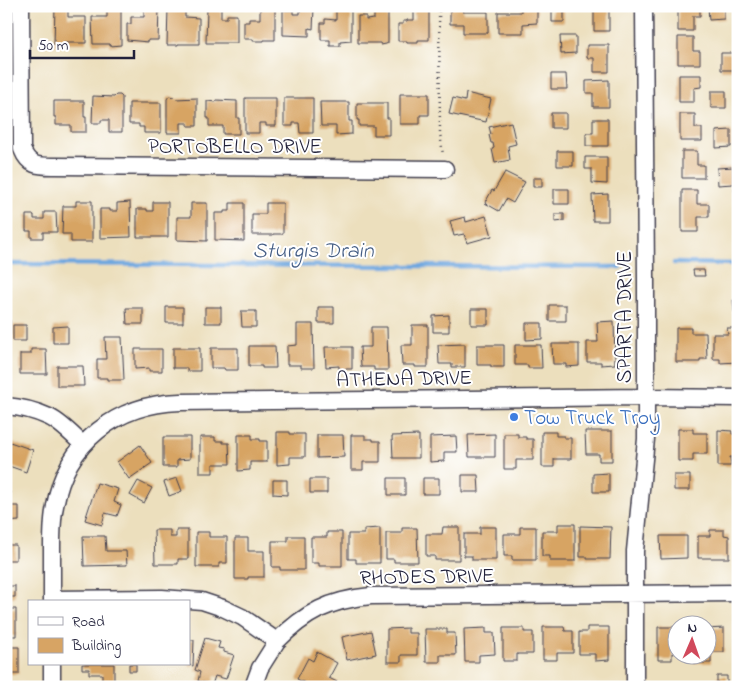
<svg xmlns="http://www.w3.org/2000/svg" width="744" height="693" font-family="'Indie Flower',sans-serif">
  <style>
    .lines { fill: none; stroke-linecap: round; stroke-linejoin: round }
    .stream { stroke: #70a7df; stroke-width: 4.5 }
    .building { fill: #d7a464 }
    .street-casing { stroke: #403e4e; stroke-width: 19 }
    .path { stroke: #403e4e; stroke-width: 2.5; stroke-dasharray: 1 4; stroke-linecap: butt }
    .street { stroke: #fff; stroke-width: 16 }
    .shop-dot { fill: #3f7fe0; stroke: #fff; stroke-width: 2 }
    .labels { text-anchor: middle; stroke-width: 4; stroke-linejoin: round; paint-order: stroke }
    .street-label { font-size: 21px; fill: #22223b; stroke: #fff }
    .shop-label { font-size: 21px; fill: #366cbe; stroke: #fff; text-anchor: start }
    .water-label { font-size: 22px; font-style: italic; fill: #455e85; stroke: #fff }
  </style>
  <rect width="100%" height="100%" fill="#fff"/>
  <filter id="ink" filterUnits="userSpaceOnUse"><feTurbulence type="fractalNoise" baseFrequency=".02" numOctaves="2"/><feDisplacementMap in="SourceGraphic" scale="10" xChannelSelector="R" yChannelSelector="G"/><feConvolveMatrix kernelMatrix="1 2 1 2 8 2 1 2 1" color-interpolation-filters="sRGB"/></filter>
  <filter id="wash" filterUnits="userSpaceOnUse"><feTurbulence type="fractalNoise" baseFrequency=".0096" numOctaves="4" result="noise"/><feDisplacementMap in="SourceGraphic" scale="20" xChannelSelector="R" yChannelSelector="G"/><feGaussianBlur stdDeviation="1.12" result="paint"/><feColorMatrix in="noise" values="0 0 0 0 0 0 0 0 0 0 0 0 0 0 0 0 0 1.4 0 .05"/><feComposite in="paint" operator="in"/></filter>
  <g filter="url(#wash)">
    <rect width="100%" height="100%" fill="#ecdfbd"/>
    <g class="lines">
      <path class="stream" d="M674,263L738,264
        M6,264L620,267"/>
    </g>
    <g id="blocks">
      <path class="building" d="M55,6H68V17H86V43H64V45H54Z
        M564,6V22H552V7Z
        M594,6H609V31H594Z
        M678,6H700V16H693V31H678Z
        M708,6H724V19L709,20Z
        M107,7H121V45L110,46V44H93L92,17H107Z
        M260,7H275V40H264V41H253V39H244V22H249V19H260Z
        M463,7V12H488V33H463V24H450V8Z
        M168,8H185V17L199,18V44H178V45H167Z
        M207,8H221V18H227V15H237V43H206Z
        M300,8H314L313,29L309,28V36L283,35V10H293V14H300Z
        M521,8H537V23L523,24V33H498V12H521Z
        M144,9H159L158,40H148V42L127,40V24H131V17H144Z
        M336,9H351V41L340,42V46H330V40H321V23H325V19L336,20Z
        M374,9H388V43L386,44L381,45L380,43H358V16H366V20L374,19Z
        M414,9H429V40H418V43H407V41H398V24H403V21H407V20H414Z
        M560,36H576V53L561,54Z
        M678,37H693V51H700V64H678Z
        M587,45H609V72H594V58H587Z
        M721,53H736V70H721Z
        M551,74H566L567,89H551Z
        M679,75H701V87L694,88V102H679Z
        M609,80V107H593V93H586V81Z
        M711,91H726V108H711Z
        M466,93L491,99L486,122L449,114L453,98L465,101Z
        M400,94H429V115H420V124H400Z
        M116,95H120L122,97V132H109V120H101V123H92L93,96L114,97Z
        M169,96L174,97L176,99L197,98V126H188V123H181V133H167V99Z
        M245,98H276V126H266V123H259V133H245Z
        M284,98H313V133H300L299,123H293V126H284Z
        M216,100L237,101V118H239V134H223V126H209V118H207V101L216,102Z
        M54,101H84V117H86V132H71V125H56V117H54Z
        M320,102H349V121H352V134L336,135V126H321Z
        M129,103H161V133H144V127H139V124H129Z
        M357,103H387V118H389V135H374V126H359V120H357Z
        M551,113H566V128H551Z
        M680,114H695V128H702V141H680Z
        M593,119H608V146H586V133H593Z
        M511,122L516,144L508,146L510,160L495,163L492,149L494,148L493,143H491L489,135L491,134L489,127Z
        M731,130V147L716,148V131Z
        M557,151H573V166H557Z
        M682,151H697V165H704V178H682Z
        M585,157H607V184L592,183V169H585Z
        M733,167V184L718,185L717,168Z
        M505,172L525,182L513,203L506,199L499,211L485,203L492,190L494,191Z
        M533,178H542V187H533Z
        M734,188H738V197H735Z
        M554,189H569V204H554Z
        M682,190H697V204H709V217H698V232H682Z
        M608,194V221H593L592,195Z
        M76,201H92V242H71V234H62L63,206H76Z
        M130,202L131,237L100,238V209H110V211H117V203Z
        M153,202H168V237H137V209H147V211H153Z
        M191,203H207V241L177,240V217H191Z
        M230,203H244V241L215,240V213H224V211H230Z
        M266,203H283V234H273V235H252V214H266Z
        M44,212H56L57,232H43V238H31V231H26V215H34V219H44Z
        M555,214H564V221L555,222Z
        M486,216L492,236L467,243L464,234L454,236L450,221L465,217L466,222Z
        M693,270H704L705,276H694Z
        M733,300H738V312H734Z
        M549,305H566V321H549Z
        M166,307H183V323H166Z
        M205,307H221V323H205Z
        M318,307H334V323H318Z
        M126,308H143V324H127Z
        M471,309H488V325H471Z
        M241,311H256V327H242Z
        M449,315V332H433V316Z
        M6,320H10V335H6Z
        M614,321L615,364L601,365V362H587V342H598L597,322Z
        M526,323H542V339L526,340Z
        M297,324H313L314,368H301V365H287V346L297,345Z
        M13,325H26V341H13Z
        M412,325H428V367H415V365H402L401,345H412Z
        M68,326V343H53V327Z
        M371,327H387L388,370H374V367H361L360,347H371Z
        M676,328H691V333H706L707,359H700V362H676Z
        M727,328H738V362L720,363V359H713V334H728Z
        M105,337H122L124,380H107V378H97V359H106Z
        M465,344V367H452V364H439L438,345Z
        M552,344H579V366L566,367V364H553Z
        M477,345H504V367H491V365H477Z
        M515,345H541L542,368H528V365H515Z
        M249,346H275L276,368H262V366H249Z
        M325,347H352V369H339V366L326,367Z
        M173,348H200V371H187V368H173Z
        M211,348H238V370H225L224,368H211Z
        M31,349H46L47,374H20V354H31Z
        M135,349H162V371H149V368L135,369Z
        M57,366H83L84,386H57Z
        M678,429H693V433H707V454H693V461H678Z
        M718,430L732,431V434H738V457H730L731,466H718Z
        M585,431H612V461H599V454H586Z
        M277,432H290V434H305V457H290V464L277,465Z
        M542,432H556V436H564V438H571V459H554V467H542Z
        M495,434V457H469L468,435Z
        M504,434H518V437H526V439H533V460H516V469H504Z
        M238,435H252V439H260V441H267V462H250V470L238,471Z
        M317,435H343L344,457L317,458Z
        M351,435H365V439H373V441H380V462H363V470H351Z
        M419,435V458H393L392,436Z
        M456,436L457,452H444V461L430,462V437Z
        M163,437H190V459L177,460V467H163Z
        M200,437H215V441H223V443H229L230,464H213V473H200Z
        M7,441L33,450L26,472L6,465Z
        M140,445L152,463L129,479L117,462Z
        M609,473V492H593V474Z
        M462,475H478L479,492H462Z
        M674,475H690V490H674Z
        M177,478L182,491L169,496L164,482Z
        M388,478H405V495H388Z
        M423,478H439V494H423Z
        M310,479H327V493H310Z
        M273,480H287V495L273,494Z
        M138,481L152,488L144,503L130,495Z
        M97,483L118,489L114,502L121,505L117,516L105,513L102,525L85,520Z
        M6,492H10L11,506H19V521L6,522Z
        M558,524H575V561H550V556H542V531H558Z
        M580,526L611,527L610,559H587V557H580Z
        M443,527H459V560H435V556H426V534H442Z
        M480,527H496V560H472V556H464V534H480Z
        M520,527H536V560H512V556H504V534H520Z
        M380,528V563H356V559H348V534H364V529Z
        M402,528H417L418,562H394V559H386V533H402Z
        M154,530H170V537H176V530H188V559H178V564H155Z
        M710,530H724V535L729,536V558H698V536H710Z
        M6,531H9V545H16V560H6Z
        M196,532H209V537H227V563H219V567H196Z
        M327,532H342V566H319V563H311V537H327Z
        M83,536H105L106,551H126L127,565L84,566Z
        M288,536H304V570H280V567H272V541H288Z
        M660,536H687V558L661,559Z
        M235,538H248V551H264V577H248V579H235Z
        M6,586H15V597H6Z
        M6,609H16V636H6Z
        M735,626H738V659H736Z
        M543,627H564L565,631H573V653H557V660H543Z
        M587,627H609V660L595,661V654H579V632H587Z
        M658,627H676V653H672V660H658Z
        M408,628V633H417V655H401V662H387V629Z
        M486,628V633H494L495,654L479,655V662H465L464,629Z
        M503,628H524V632H533V654H517V661H503Z
        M724,628V652H711V663H694V656H706V629Z
        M425,629H447V633H455L456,655H440V662H426Z
        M371,631L376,654L347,660L342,637Z
        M205,638L220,642L218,648L224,649V652L234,655L226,679L215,676L212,685L198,681L200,672L195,670Z
        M189,640H194L193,666L189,665Z
        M6,647H19V674H6Z
        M317,652L337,663L329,678L337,682L335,687H313L297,679L308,658L313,661Z
        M82,664H114V680H102V674H89V669H82Z
        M129,664H136V671H129Z
        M717,676H727V684L717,685Z"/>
    </g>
  </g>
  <g filter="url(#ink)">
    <use href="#blocks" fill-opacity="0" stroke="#403e4e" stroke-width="1"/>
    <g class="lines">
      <g class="street-casing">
        <path id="street" d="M21,6L22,149C29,167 39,166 56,166L445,169
          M6,406C20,407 36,411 49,417C60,422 74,436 83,445
          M52,599L162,598L202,601L223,608L242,617L277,641C306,612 330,600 371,596L738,593
          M52,602C52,584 52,566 52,548C52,534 52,519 55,506C66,442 117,404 180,402L645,397L738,398
          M52,687V664
          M253,687L260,668L277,641
          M635,687V551L646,439V278L644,6"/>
      </g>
      <path class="path" d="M439,6L440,133L443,155"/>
      <use href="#street" class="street"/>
    </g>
  </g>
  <circle class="shop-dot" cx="514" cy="417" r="5"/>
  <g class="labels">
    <g class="street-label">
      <text x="235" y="153">PORTOBELLO DRIVE</text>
      <text transform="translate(624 317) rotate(-90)" y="7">SPARTA DRIVE</text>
      <text transform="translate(404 378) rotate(-1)" y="7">ATHENA DRIVE</text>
      <text transform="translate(427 576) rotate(-1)" y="7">RHODES DRIVE</text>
    </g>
    <g class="shop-label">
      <text x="524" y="424">Tow Truck Troy</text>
    </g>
    <g class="water-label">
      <text x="313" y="257">Sturgis Drain</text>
    </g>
  </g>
  <rect width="744" height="693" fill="none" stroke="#fff" stroke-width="25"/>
  <rect x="28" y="600" width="162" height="65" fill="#ffffff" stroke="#a7a7b1"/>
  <rect x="38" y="617" width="25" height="8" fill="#ffffff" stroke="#a7a7b1"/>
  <text x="72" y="626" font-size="15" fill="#22223b">Road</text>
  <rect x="38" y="638" width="25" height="15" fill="#d7a464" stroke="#a7a7b1"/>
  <text x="72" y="650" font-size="15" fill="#22223b">Building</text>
  <g transform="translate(692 640) rotate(2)"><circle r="24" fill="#ffffff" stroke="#a7a7b1"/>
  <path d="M0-4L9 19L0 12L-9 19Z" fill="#d1495b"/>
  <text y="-8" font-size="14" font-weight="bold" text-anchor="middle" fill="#22223b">N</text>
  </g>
  <path d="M30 50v8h104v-8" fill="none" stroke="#22223b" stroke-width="2.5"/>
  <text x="38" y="50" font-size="15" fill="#22223b" stroke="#ffffff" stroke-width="4" paint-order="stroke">50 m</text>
</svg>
